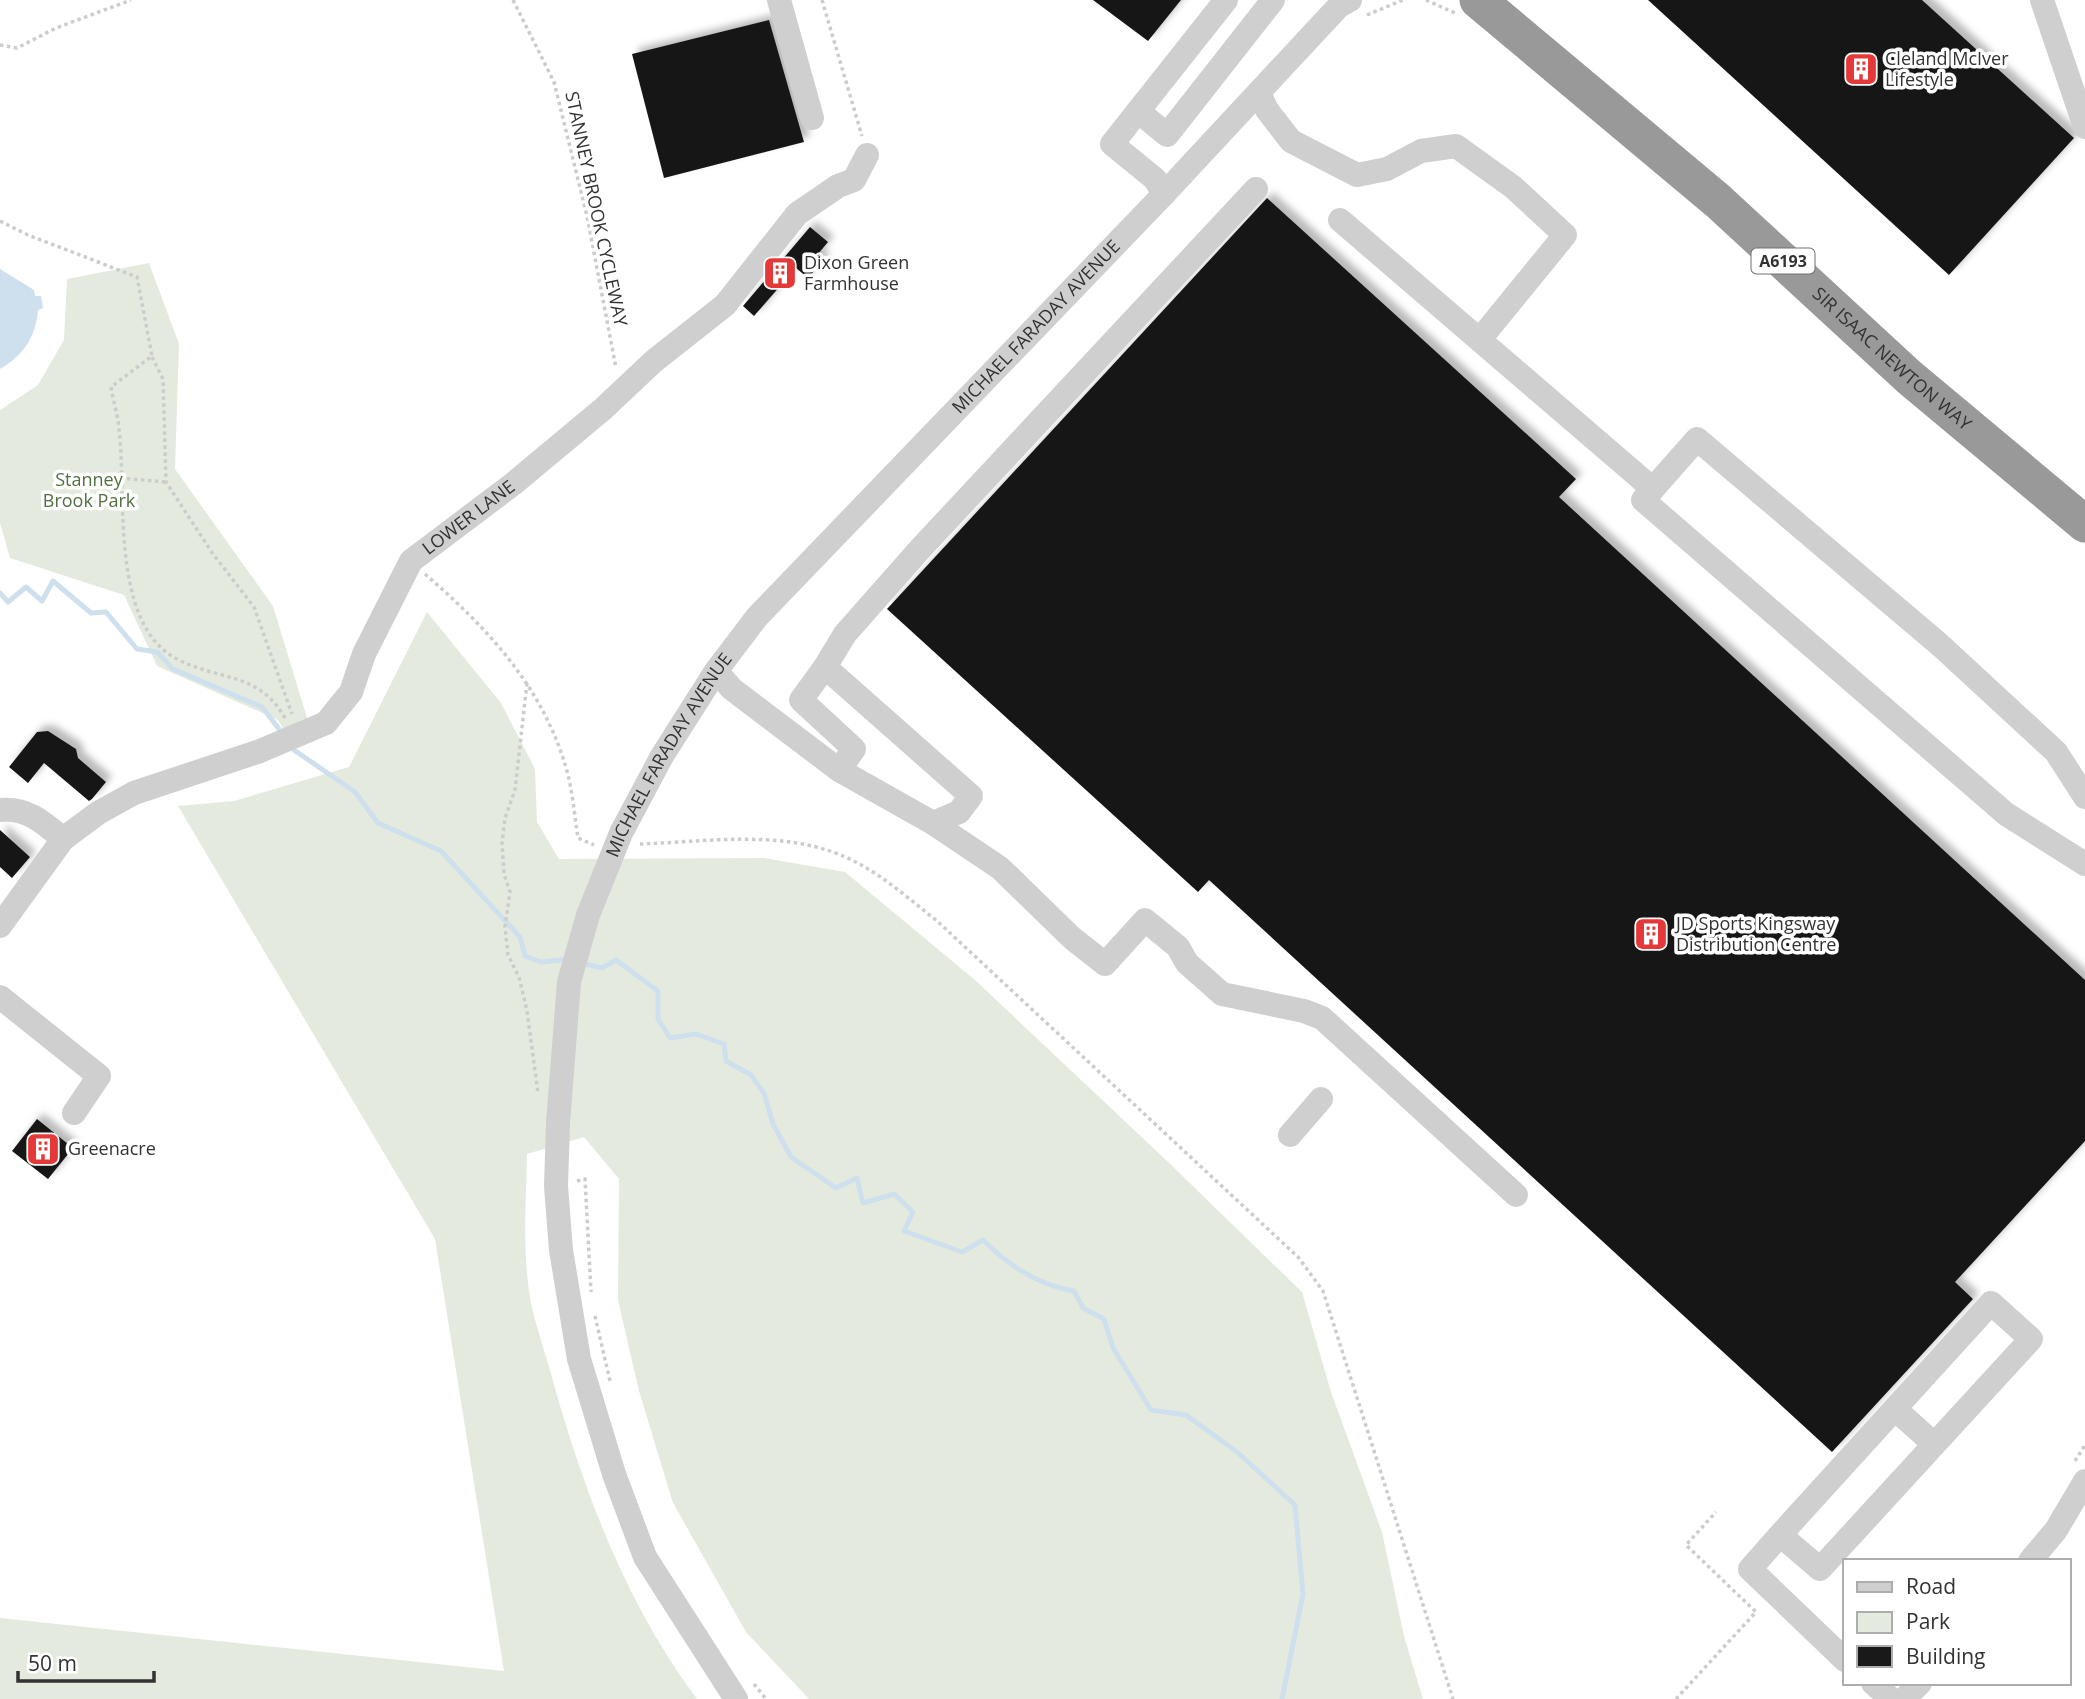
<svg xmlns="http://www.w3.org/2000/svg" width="2085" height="1699" font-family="'Open Sans',sans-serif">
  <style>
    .green { fill: #e4ebde }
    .water { fill: #cedfee }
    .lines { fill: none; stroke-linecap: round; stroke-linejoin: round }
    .stream { stroke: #cedfee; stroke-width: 5 }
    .building { fill: #191919; filter: url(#shadow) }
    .path { stroke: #ccc; stroke-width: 3.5; stroke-dasharray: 3.5 3.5; stroke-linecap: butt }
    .minor { stroke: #cfcfcf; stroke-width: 24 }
    .highway { stroke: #999; stroke-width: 37 }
    .labels { text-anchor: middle; stroke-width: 7; stroke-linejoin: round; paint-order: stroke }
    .shield { fill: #fff; stroke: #707070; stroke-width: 2 }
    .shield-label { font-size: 16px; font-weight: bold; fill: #323232 }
    .poi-label { font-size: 18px; fill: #323232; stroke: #fff; text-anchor: start }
    .street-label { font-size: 18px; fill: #323232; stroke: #fff }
    .park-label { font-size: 18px; fill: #526f3f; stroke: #fff }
  </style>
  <defs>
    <filter id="shadow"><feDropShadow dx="6" dy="-6" stdDeviation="3.5" flood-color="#0004"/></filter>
  </defs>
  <rect width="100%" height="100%" fill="#fff"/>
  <path class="green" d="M149,263L179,344L175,469L273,606L308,721L288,737L278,720L157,666L124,595L10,558L0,523V410L38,385L64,340L67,279Z
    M427,612L501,703L535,769L537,822L559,859L764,858L845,872L975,980L1166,1160L1302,1292L1331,1392L1382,1532L1404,1636L1423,1699H809L746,1632L673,1503L639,1391L618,1300L619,1179L584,1137L527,1154C526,1203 522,1254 531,1303C537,1330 547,1358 554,1385C586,1497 627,1605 697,1699H0V1618L504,1671L435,1239L178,806L234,801L349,767Z"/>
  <path class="water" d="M0,269L34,290L35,296H41L43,308L38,310C36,337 23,356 0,369Z"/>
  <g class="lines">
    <path class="stream" d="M0,593L8,602L26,587L42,601L53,581L91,613L106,612L137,649L157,652L173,669L262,707L279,729
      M294,750L355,792L378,823L441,851L520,937L525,956L541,962L569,959
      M582,963L602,968L616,960L658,991V1019L670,1038L696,1034L724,1044L726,1061L751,1075L764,1093L773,1124L791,1157L836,1188L857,1178L863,1203L894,1194L913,1212L904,1231L962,1252L983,1240C1008,1265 1037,1285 1074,1291L1083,1308L1104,1319L1113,1348L1151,1410L1186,1415L1237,1452L1295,1505L1303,1594L1282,1699"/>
  </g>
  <path class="building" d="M1093,0H1181L1148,41Z
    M1648,0H1922L2074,138L1949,275Z
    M769,20L804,142L664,178L632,54Z
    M1267,198L1576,479L1559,497L2085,980V1141L1955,1282L1973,1299L1832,1452L1209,880L1198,892L887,609Z
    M810,227L828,242L818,254L824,260L808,278L796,268L754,316L743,306Z
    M48,731L76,749L78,758L106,782L92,799L89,801L44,763L28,783L9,767L37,732Z
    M0,830L30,857L12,878L0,867Z
    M37,1119L73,1148L48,1179L12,1151Z"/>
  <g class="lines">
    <path class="path" d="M513,0L554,82L587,216L616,368
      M822,0L862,136
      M1426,0L1455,13
      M1367,15L1403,0
      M0,45L17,48L56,28L131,0
      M0,221L28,235L137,277L152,356L111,387C113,401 118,415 119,429C127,492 109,624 177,659C218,681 260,671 286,720
      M152,357L163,379L166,482L213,554L254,607L292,714
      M120,478L166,482
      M425,574C485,626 538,682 563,758C572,783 574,812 578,838L594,845
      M527,683L515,790L505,818L502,843L504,874L510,892L505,927L508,955L519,977L527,1011L538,1093
      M640,844C704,842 777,830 838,854C875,868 905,896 936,920L1298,1257L1323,1291L1453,1699
      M577,1181L585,1179L591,1292
      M595,1316L610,1381
      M2075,1461L2085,1445
      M754,1684L766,1699
      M1676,1699L1756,1612L1686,1545L1716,1512"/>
    <g class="minor">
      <path d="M779,0L812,118"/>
      <path d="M2042,0L2085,127"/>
      <path d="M1259,93L1267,110L1291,141L1357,175L1387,169L1421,151L1456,146L1513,187L1565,235L1481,338"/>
      <path d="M1138,111L1167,135L1273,0"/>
      <path d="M1164,194L1155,179L1112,144L1226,0"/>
      <path d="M1340,220L1653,489"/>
      <path d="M825,667L801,700L854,749L839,770"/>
      <path d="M716,671L732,689L839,770L933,823L1000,868L1072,938L1105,964L1145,920L1178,947L1187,963L1222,994L1304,1011L1322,1018L1516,1195"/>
      <path d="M2085,797L2056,752L1940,645L1697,439L1643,500L2006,814L2085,864"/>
      <path d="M0,810C27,807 44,823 63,839"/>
      <path d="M933,823L959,812L971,796L825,667L845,634L921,548L1256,189"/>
      <path id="s1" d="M0,926L63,839L98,813L134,793L260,751L326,723L351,692L364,654L411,561L513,484L603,409L654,361L725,305L797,214L838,186L854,180L867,155"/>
      <path d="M0,997L99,1076L74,1113"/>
      <path d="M1290,1135L1321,1099"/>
      <path d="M1895,1409L1934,1444"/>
      <path d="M1780,1535L1820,1569L2031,1339L1991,1303L1780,1535L1750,1569L1845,1660"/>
      <path d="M2030,1561L2056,1530L2085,1481"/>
      <path d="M1873,1683L1891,1699"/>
      <path id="s2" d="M736,1699L645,1557L614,1474L579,1359L561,1250L556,1186L558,1123L569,982L588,915L621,833L662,756L716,671L757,617L1164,194L1339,6L1350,0"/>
      <path d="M1904,1699L1920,1683"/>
    </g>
    <path class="highway" id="s3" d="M1478,0L1718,201L1909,377L2085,524"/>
  </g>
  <defs>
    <g id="building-square" transform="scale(1.75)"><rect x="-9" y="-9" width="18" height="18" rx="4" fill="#e53839" stroke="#fff"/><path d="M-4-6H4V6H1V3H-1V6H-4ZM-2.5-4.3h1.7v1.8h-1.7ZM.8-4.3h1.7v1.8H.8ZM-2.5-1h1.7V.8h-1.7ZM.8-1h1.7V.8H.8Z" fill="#fff"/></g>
  </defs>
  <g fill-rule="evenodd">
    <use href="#building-square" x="1861" y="69"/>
    <use href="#building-square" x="780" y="273"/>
    <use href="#building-square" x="1651" y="934"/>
    <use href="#building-square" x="43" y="1149"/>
  </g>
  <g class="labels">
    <rect class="shield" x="1751.5" y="248.5" width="63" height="25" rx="5"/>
    <g class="shield-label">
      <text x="1783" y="267">A6193</text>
    </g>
    <g class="poi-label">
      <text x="1885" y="65">Cleland McIver<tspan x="1885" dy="21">Lifestyle</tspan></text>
      <text x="804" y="269">Dixon Green<tspan x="804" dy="21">Farmhouse</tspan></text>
      <text x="1676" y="930">JD Sports Kingsway<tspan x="1676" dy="21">Distribution Centre</tspan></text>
      <text x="68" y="1155">Greenacre</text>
    </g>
    <g class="street-label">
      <text transform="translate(596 209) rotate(78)" y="6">STANNEY BROOK CYCLEWAY</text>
      <text dy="6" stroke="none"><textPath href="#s2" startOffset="1573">MICHAEL FARADAY AVENUE</textPath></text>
      <text dy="6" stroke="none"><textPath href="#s3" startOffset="548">SIR ISAAC NEWTON WAY</textPath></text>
      <text dy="6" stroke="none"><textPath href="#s1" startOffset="653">LOWER LANE</textPath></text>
      <text dy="6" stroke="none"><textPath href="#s2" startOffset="1006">MICHAEL FARADAY AVENUE</textPath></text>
    </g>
    <g class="park-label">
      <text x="89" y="486">Stanney<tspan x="89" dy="21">Brook Park</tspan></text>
    </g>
  </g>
  <rect x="1843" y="1559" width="228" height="126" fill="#ffffff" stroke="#adadad" stroke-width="2"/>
  <rect x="1857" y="1582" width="35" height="10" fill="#cfcfcf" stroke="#adadad" stroke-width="2"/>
  <text x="1906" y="1594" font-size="21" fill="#323232">Road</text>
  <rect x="1857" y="1612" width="35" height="21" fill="#e4ebde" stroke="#adadad" stroke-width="2"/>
  <text x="1906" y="1629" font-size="21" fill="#323232">Park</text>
  <rect x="1857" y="1646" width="35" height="21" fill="#191919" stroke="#adadad" stroke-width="2"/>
  <text x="1906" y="1664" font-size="21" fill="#323232">Building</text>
  <path d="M18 1671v10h136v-10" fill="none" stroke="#323232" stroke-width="3.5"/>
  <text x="28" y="1671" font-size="21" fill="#323232" stroke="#ffffff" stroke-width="5" paint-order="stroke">50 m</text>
</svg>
